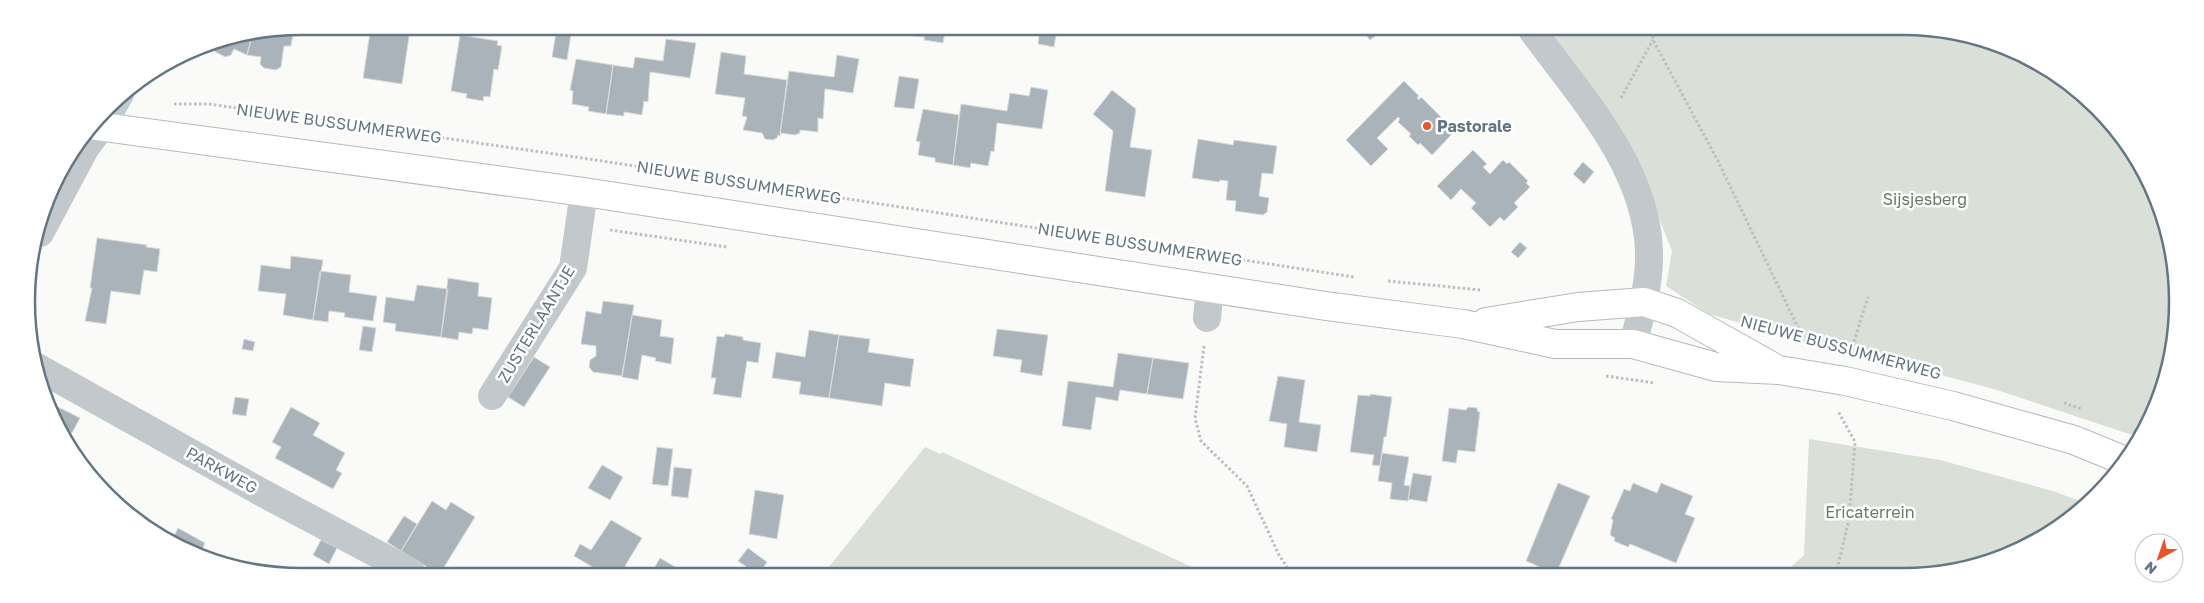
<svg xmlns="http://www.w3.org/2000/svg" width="2204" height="603" font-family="'Golos Text',sans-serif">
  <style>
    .green { fill: #dadfd7 }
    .building { fill: #aab3b9; stroke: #dcdcda }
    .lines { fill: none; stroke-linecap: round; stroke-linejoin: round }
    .major-casing { stroke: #b5babe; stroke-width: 30 }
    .path { stroke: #bbbfc2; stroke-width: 3; stroke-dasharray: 2.5 2.5; stroke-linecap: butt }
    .minor { stroke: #c3c8cc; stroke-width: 28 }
    .major { stroke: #fff; stroke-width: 28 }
    .poi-dot { fill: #e4572e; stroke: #fff; stroke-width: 2 }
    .labels { text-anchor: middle; stroke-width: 5; stroke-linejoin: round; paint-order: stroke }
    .street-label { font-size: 16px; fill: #657683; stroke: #fff }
    .poi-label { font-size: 16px; font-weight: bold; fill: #657683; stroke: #fff; text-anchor: start }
    .park-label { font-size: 16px; fill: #687a64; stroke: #fff }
    .rim { fill: none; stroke: #657683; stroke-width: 2.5 }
  </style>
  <rect width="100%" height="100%" fill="#fafaf8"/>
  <path class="green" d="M1544,30L1956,31L2055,72L2131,148L2172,248L2173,355L2141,438L1997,390L1919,369L1837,351L1709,314L1666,286L1672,251L1635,157Z
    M1809,439L1940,460L2053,491L2088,504L2024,548L1938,574H1783L1804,555Z
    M925,447L940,454L942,452L1205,573H824Z"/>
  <path class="building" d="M371,26L410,30L402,84L363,78Z
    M294,28L291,46H284L281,67L276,70L264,68L260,64L261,57L247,55L252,36Z
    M909,28H925L924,37L908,35Z
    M926,28H946L943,43L924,40Z
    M1040,29H1065L1056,35L1054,47L1038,44Z
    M1362,30H1383L1370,40Z
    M556,32L571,34L567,60L552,57Z
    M460,35L498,41L497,45L502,46L498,70L494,69L490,97L484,96L483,101L466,98L467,94L451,91Z
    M252,36L247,55L234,49L231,55L225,57L214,51L212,46L213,44Z
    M666,39L696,43L690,78L650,72L648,102L644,101L642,115L624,112V116L606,114L613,65L633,68L635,57L663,61Z
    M721,52L746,56L744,74L787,80L780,136L778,135L777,138L773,140L765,139L762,133L743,130L747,117L742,116L745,98L715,94Z
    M837,55L859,59L853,93L825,89L823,119L818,118V132L800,130V133L795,135L780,133L789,71L834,77Z
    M576,59L613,65L606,114L588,111L589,107L572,104L573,91L570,90Z
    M899,76L919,79L914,109L894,107Z
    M1404,81L1419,96L1417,97L1419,100L1421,97L1455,131L1432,155L1420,143L1418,145L1409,136L1411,134L1398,122L1400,119L1398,117L1377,138L1388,149L1371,166L1346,140Z
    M1031,87L1048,90L1042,129L997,123L994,152L991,151L988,166L971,163L970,168L953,165L961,104L1007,111L1010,93L1029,96Z
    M1112,90L1136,109L1130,147L1152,150L1145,197L1105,191L1113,131L1093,114Z
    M923,109L959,115L953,165L935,162V158L918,155L920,142L916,141Z
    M1198,139L1233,145L1234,140L1277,146L1273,174L1262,173L1259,196L1269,198L1267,212L1263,215L1235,211L1236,201L1226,200L1228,181L1220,180L1219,182L1192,178Z
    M1473,150L1487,164L1483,167L1490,174L1503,160L1507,164L1509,162L1528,181L1526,183L1530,187L1514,203L1518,207L1504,221L1500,217L1490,227L1471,208L1476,203L1461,189L1451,200L1437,186Z
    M1583,162L1594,172L1584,184L1573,174Z
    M97,238L147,245L146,247L160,249L157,272L144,270L140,295L111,291L106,324L85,321L92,288H90Z
    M1520,242L1527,248L1518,258L1511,252Z
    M291,256L323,260L313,320L283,315L286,294L258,291L261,265L290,269Z
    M320,271L351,275L349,292L377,296L373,321L344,317L345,313L329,311L328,322L313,320Z
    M448,278L479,283L478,296L492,298L488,330L473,328L472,334L459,332L458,340L441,337Z
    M417,285L448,289L441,337L395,331L396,324L383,322L386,297L414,301Z
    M603,301L634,305L622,376L593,372L589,367L590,360L596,356V346L581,344L586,311L601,314Z
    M632,315L662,320L660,336L674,338L671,364L655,361L656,358L642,355L638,380L622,377Z
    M363,326L376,328L372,352L359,350Z
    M997,329L1048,335L1042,376L1020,372L1022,360L993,356Z
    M809,330L839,335L829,398L799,394L801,382L772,378L776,352L805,357Z
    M725,334L743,337V340L761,343L758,363L747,361L741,398L713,394L716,378H711L717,336L724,337Z
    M839,335L870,339L868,352L914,359L910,387L885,383L882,406L829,398Z
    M244,339L255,342L253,351L242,349Z
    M1118,353L1153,358L1147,394L1120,390L1118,401L1096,397L1091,430L1062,426L1068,381L1113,387Z
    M534,357L550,367L524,407L508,397Z
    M1153,358L1189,363L1183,399L1147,394Z
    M1278,376L1305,380L1299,422L1321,425L1317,452L1284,447L1287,424L1269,421Z
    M1370,394L1392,397L1386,437H1384L1380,466L1372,465L1374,455L1350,452L1358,395L1370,396Z
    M235,397L249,399L246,416L232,414Z
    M56,406L80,418L72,433L63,429L54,410Z
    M291,407L320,423L313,435L345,453L336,470L342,473L333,489L275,458L281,447L272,442Z
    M1468,407L1477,408L1478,412H1480L1475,452L1458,450L1456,463L1442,461L1449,408L1466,410Z
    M657,447L673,449L668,486L652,484Z
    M1382,453L1409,457L1404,485L1410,486L1408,501L1390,499L1392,483L1378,481Z
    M602,465L623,477L610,500L588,488Z
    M674,467L692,469L688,498L671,496Z
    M1413,473L1432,476L1427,502L1408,499Z
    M1558,483L1590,496L1556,574L1526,561Z
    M1633,483L1657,493L1661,483L1693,496L1685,514L1695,518L1676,563L1630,544L1628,547L1614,541L1615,538L1610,535L1613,520L1611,519L1624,489L1630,491Z
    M755,490L784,495L777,539L749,534Z
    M432,501L446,510L451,502L475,517L441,572H435L401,551Z
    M404,516L417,524L401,551L387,542Z
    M611,520L642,538L625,566L635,572H601L574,556L580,544L591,550Z
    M178,528L205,543L201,552L172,540Z
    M321,540L337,548L329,564L313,555Z
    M748,548L767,562L760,572H754L738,561Z
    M660,558L684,572H652Z"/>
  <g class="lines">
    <g class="major-casing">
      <path id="major" d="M96,126L584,192L1326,306L1463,324L1555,344H1633L1716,367L1779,370L1845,381L1953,406L2074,440L2123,460
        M1486,322L1578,307L1644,302L1677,313L1773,367"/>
    </g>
    <path class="path" d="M1653,31V40L1717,159L1804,340
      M1621,98L1653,40
      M174,104H209L589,159L1354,277
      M610,230L727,247
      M1388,281L1481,290
      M1776,332L1818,344
      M1204,346L1195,418L1201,441L1247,486L1279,555L1291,573
      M1851,351L1868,297
      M1606,376L1655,383
      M2064,403L2082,409
      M2134,430L2143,433
      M1836,574L1849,519L1855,442L1838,411"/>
    <path class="minor" d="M1532,30C1580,96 1646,166 1649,251C1650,283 1641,314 1633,344
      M40,233L86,147L101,127L120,94
      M1207,318L1210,288
      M35,366L259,491L411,572
      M492,396L573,268L584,192"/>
    <use href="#major" class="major"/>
  </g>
  <circle class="poi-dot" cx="1427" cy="126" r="5"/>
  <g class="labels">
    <g class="street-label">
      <text transform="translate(339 123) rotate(8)" y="6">NIEUWE BUSSUMMERWEG</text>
      <text transform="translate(739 182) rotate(9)" y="6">NIEUWE BUSSUMMERWEG</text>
      <text transform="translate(1140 244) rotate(9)" y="6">NIEUWE BUSSUMMERWEG</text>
      <text transform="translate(536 324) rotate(-59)" y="6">ZUSTERLAANTJE</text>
      <text transform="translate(1841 347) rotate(15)" y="6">NIEUWE BUSSUMMERWEG</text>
      <text transform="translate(222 470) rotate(29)" y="6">PARKWEG</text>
    </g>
    <g class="poi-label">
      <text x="1437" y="132">Pastorale</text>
    </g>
    <g class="park-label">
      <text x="1925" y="205">Sijsjesberg</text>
      <text x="1870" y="518">Ericaterrein</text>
    </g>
  </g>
  <path d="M0 0H2204V603H0ZM301 35H1903A266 266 0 0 1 2169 301V302A266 266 0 0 1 1903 568H301A266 266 0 0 1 35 302V301A266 266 0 0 1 301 35Z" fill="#fff" fill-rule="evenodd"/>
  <path class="rim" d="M301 35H1903A266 266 0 0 1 2169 301V302A266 266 0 0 1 1903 568H301A266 266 0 0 1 35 302V301A266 266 0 0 1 301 35Z"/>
  <g transform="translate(2159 558) rotate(220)"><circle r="24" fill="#ffffff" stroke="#c1c8cd"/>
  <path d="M0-4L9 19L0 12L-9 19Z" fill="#e4572e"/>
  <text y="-8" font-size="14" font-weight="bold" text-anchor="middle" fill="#657683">N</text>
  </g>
</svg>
